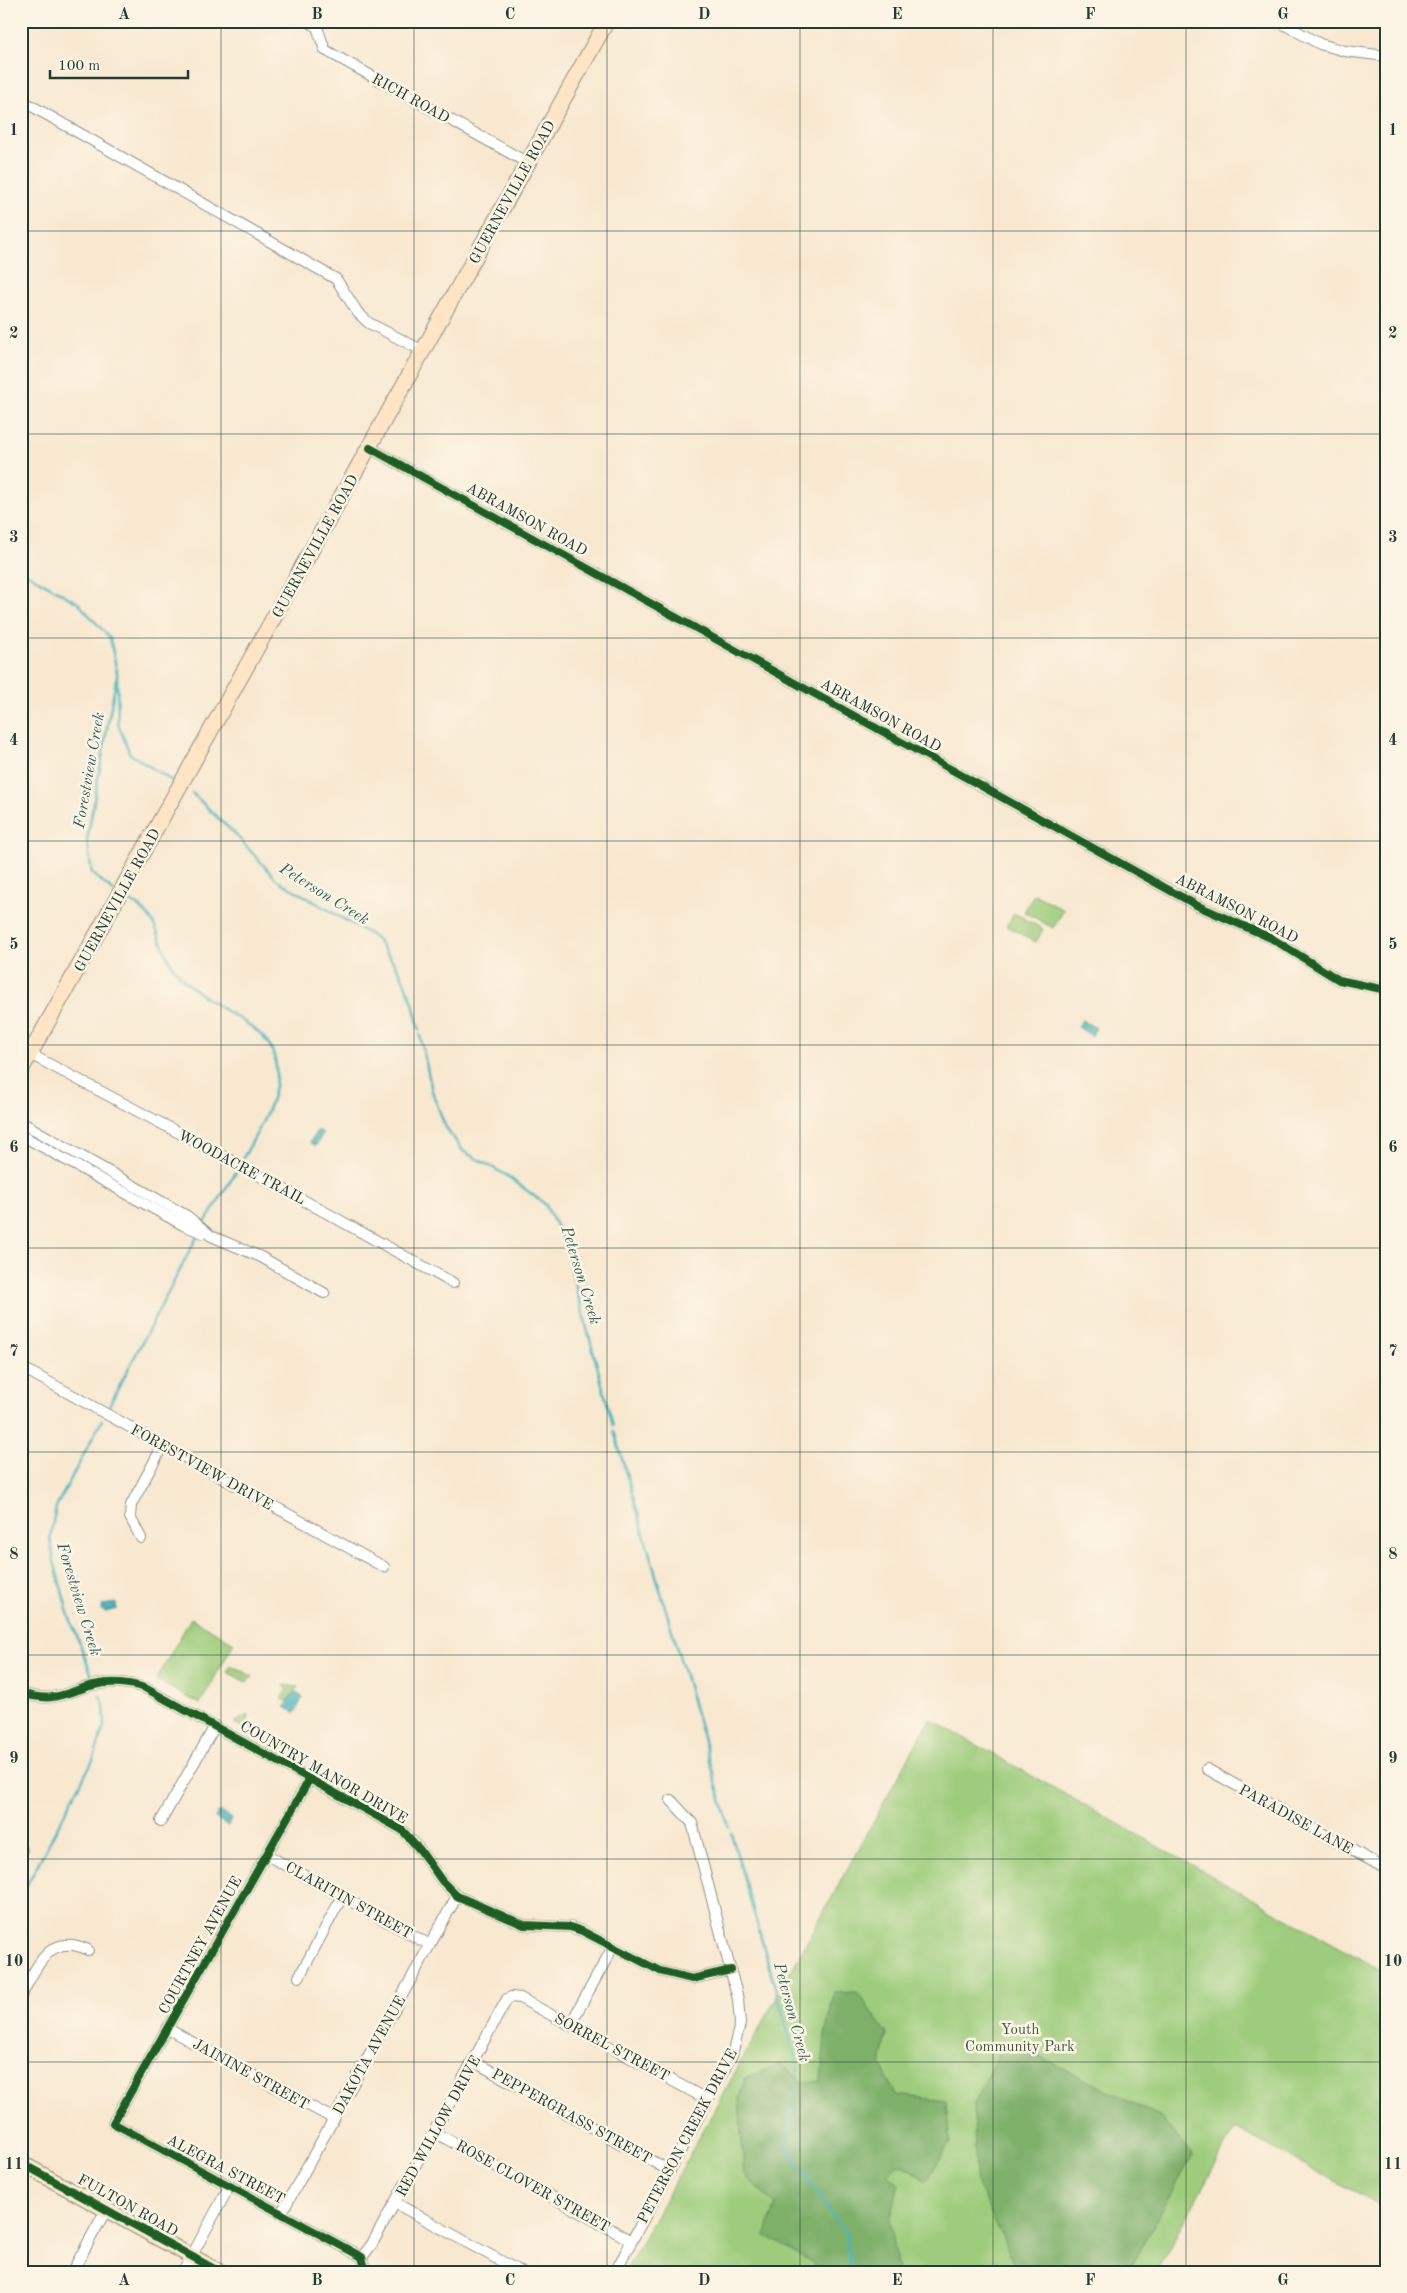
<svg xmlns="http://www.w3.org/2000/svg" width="1407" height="2293" font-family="'Old Standard TT',serif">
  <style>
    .green { fill: #9dcc7b; stroke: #5e8458 }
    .forest { fill: #7eb06b; stroke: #4e7650 }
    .water { fill: #46b6bd; stroke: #327a78 }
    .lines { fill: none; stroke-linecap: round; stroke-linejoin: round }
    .stream { stroke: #46b6bd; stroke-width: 2.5 }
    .street-casing { stroke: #8c9282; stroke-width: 12 }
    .secondary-casing { stroke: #8c9282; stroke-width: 17 }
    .street { stroke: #fff; stroke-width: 10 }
    .secondary { stroke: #ffe4c6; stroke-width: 15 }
    .cycleway-casing { stroke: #fcf5e5; stroke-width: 11 }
    .cycleway { stroke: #1b5e20; stroke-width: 8 }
    .grid { fill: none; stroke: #1f3d34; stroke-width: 1; stroke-opacity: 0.55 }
    .labels { text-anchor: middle; stroke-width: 5; stroke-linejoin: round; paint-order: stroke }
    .street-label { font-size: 15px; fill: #1f3d34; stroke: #fcf5e5 }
    .park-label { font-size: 15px; fill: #385a42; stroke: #fcf5e5 }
    .water-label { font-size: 16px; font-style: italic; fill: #2b615d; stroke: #fcf5e5 }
    .neatline { fill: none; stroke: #1f3d34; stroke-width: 2 }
    .grid-label { font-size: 16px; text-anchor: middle; font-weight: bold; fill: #1f3d34 }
  </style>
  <rect width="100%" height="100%" fill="#fcf5e5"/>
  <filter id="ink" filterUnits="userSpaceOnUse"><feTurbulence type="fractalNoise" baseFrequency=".02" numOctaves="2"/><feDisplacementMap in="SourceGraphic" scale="10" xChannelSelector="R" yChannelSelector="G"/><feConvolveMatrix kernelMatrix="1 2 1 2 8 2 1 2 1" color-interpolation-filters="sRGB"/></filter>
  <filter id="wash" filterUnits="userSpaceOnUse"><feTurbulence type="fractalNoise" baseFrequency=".0096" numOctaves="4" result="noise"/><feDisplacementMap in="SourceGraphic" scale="20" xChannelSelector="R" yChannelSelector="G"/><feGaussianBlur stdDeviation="1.12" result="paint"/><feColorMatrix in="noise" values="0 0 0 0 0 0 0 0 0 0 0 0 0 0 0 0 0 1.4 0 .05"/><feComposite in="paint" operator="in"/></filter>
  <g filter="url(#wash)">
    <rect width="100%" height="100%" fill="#f8e8d0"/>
    <path class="green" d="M1034,894L1064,910L1053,928L1024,912Z
      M1014,913L1043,929L1036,942L1007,926Z
      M191,1618L234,1643L200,1704L156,1680Z
      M231,1665L253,1677L246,1682L227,1672Z
      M284,1685L298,1687L287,1701L281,1699L287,1690Z
      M247,1715L249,1717L247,1723L249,1731L234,1723Z
      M930,1719L1386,1973V2208L1235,2128L1156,2272H625Z"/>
    <path class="forest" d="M857,1992L887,2034L881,2065L896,2095L946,2101L950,2143L927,2180L899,2164L888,2173L899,2185L890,2219L898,2272H815L813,2263L765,2235L776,2205L744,2175L739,2099L745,2078L781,2064L804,2083L821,2081L825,2036L834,1993Z
      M1006,2040L1161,2117L1193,2155L1128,2272H1018L975,2178L974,2104Z"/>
    <path class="water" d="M1082,1020L1096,1028L1092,1036L1078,1027Z
      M317,1130L323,1133L316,1146L310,1142Z
      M116,1603L117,1609L106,1612L101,1610L102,1605Z
      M294,1692L303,1697L295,1713L285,1707Z
      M218,1812H221L232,1819L228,1826L215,1818Z"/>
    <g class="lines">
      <path class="stream" d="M21,570L78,603L110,638L117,672L118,724L130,754L174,782
        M192,793L236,835L277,880L376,938L400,972L413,1003L419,1029
        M114,892L92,873L87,840L116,679
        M129,900C162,918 156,942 174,968C188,988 213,1003 233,1015C247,1023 266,1035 272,1050C287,1087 259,1129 242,1160
        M420,1035L432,1091L445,1126L463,1151L506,1175L545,1204L563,1239L613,1425
        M203,1226L239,1167
        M109,1406L198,1235
        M614,1431L729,1827
        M92,1676L68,1613L54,1561L50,1537L56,1507L102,1420
        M731,1833L798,2067L786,2146L847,2236L850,2272
        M21,1896L94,1758L105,1723L104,1705L100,1696"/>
    </g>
  </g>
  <g filter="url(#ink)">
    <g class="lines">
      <g class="street-casing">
        <path id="street" d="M308,21L317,27L325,50L528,163
          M1278,21L1320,44L1345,51L1386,56
          M21,100L336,279L358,313L369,323L423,351
          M370,448L1198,906L1271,938L1339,980L1386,990
          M30,1054L249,1170L453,1283
          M21,1122L187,1216L211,1236L261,1257L324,1293
          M21,1135L183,1225L203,1233
          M21,1367L384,1567
          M141,1538L130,1517L131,1505L163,1445
          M21,1693C55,1704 65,1692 94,1685C111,1681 129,1683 145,1688L402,1830L420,1850L442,1881L457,1896L524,1925L570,1927L582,1931L660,1971L692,1979L731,1970
          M1207,1769L1386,1869
          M309,1780L113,2123L362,2257L366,2272
          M161,1821L215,1726
          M21,1851L22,1850
          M267,1855L430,1945
          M299,1977L343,1895
          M21,1996C37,1967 49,1931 88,1950
          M570,2025L613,1947
          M168,2029L334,2119
          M473,2061L670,2171
          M434,2132L632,2241
          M395,2203L521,2272
          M281,2214L457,1896
          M362,2257L372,2244L507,1999L511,1997L520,1998L708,2100
          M72,2272L106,2210
          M183,2272L229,2187
          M615,2272L732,2055L740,2024L738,1999L692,1823L671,1800"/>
      </g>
      <g class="secondary-casing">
        <path id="secondary" d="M21,1070L607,21
          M21,2163L220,2272"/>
      </g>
      <use href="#street" class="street"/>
      <use href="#secondary" class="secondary"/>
      <g class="cycleway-casing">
        <path id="cycleway" d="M370,448L1198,906L1271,938L1339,980L1386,990
          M21,1693C55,1704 65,1692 94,1685C111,1681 129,1683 145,1688L402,1830L420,1850L442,1881L457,1896L524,1925L570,1927L582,1931L660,1971L692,1979L731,1970
          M309,1780L113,2123L362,2257L366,2272
          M21,2163L220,2272"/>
      </g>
      <use href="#cycleway" class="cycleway"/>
    </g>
  </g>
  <path class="grid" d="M221,21V2272M414,21V2272M607,21V2272M800,21V2272M993,21V2272M1186,21V2272M21,231H1386M21,434H1386M21,638H1386M21,841H1386M21,1045H1386M21,1248H1386M21,1452H1386M21,1655H1386M21,1859H1386M21,2062H1386"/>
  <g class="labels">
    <g class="street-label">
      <text transform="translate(411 98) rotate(29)" y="5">RICH ROAD</text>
      <text transform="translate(512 192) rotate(-61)" y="5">GUERNEVILLE ROAD</text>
      <text transform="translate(527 519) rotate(29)" y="5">ABRAMSON ROAD</text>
      <text transform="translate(315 546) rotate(-61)" y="5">GUERNEVILLE ROAD</text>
      <text transform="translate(881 715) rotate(29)" y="5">ABRAMSON ROAD</text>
      <text transform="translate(117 900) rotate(-61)" y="5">GUERNEVILLE ROAD</text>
      <text transform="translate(1237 908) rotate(27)" y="5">ABRAMSON ROAD</text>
      <text transform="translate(242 1167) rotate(28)" y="5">WOODACRE TRAIL</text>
      <text transform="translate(202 1467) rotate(29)" y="5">FORESTVIEW DRIVE</text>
      <text transform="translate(324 1772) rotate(30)" y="5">COUNTRY MANOR DRIVE</text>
      <text transform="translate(1296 1819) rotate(29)" y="5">PARADISE LANE</text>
      <text transform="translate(349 1900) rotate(29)" y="5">CLARITIN STREET</text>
      <text transform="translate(200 1945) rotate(-61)" y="5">COURTNEY AVENUE</text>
      <text transform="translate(612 2047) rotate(28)" y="5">SORREL STREET</text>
      <text transform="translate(369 2055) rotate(-61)" y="5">DAKOTA AVENUE</text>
      <text transform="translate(251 2074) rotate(29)" y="5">JAININE STREET</text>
      <text transform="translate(572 2116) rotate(29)" y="5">PEPPERGRASS STREET</text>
      <text transform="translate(438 2126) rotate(-61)" y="5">RED WILLOW DRIVE</text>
      <text transform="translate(687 2136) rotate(-62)" y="5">PETERSON CREEK DRIVE</text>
      <text transform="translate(226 2169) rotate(28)" y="5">ALEGRA STREET</text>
      <text transform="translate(533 2186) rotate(29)" y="5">ROSE CLOVER STREET</text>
      <text transform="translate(128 2205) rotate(29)" y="5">FULTON ROAD</text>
    </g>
    <g class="park-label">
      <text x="1020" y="2034">Youth<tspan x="1020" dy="17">Community Park</tspan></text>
    </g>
    <g class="water-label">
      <text transform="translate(88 770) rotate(-80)" y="6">Forestview Creek</text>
      <text transform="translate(325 893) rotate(32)" y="6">Peterson Creek</text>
      <text transform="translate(582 1275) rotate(73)" y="6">Peterson Creek</text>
      <text transform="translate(80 1599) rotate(73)" y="6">Forestview Creek</text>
      <text transform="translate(793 2012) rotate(75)" y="6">Peterson Creek</text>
    </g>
  </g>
  <rect width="1407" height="2293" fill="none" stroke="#fcf5e5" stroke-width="55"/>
  <path d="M50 70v8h138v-8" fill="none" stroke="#1f3d34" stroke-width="2.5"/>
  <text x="58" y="70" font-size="15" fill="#1f3d34" stroke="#fcf5e5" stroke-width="4" paint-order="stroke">100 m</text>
  <rect x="28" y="28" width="1352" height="2238" class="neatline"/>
  <g class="grid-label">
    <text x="124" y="19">A</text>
    <text x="317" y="19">B</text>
    <text x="510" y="19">C</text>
    <text x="704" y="19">D</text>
    <text x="897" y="19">E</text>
    <text x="1090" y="19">F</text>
    <text x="1283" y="19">G</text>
    <text x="14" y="135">1</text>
    <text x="1393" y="135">1</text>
    <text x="14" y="338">2</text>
    <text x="1393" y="338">2</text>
    <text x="14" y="542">3</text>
    <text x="1393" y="542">3</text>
    <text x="14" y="745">4</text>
    <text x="1393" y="745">4</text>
    <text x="14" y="949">5</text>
    <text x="1393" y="949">5</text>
    <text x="14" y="1152">6</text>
    <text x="1393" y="1152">6</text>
    <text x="14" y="1356">7</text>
    <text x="1393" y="1356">7</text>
    <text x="14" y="1559">8</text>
    <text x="1393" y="1559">8</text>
    <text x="14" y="1763">9</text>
    <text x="1393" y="1763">9</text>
    <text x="14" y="1966">10</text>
    <text x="1393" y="1966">10</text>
    <text x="14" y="2169">11</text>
    <text x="1393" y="2169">11</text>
    <text x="124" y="2285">A</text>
    <text x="317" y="2285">B</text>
    <text x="510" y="2285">C</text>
    <text x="704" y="2285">D</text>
    <text x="897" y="2285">E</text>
    <text x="1090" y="2285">F</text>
    <text x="1283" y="2285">G</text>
  </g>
</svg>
